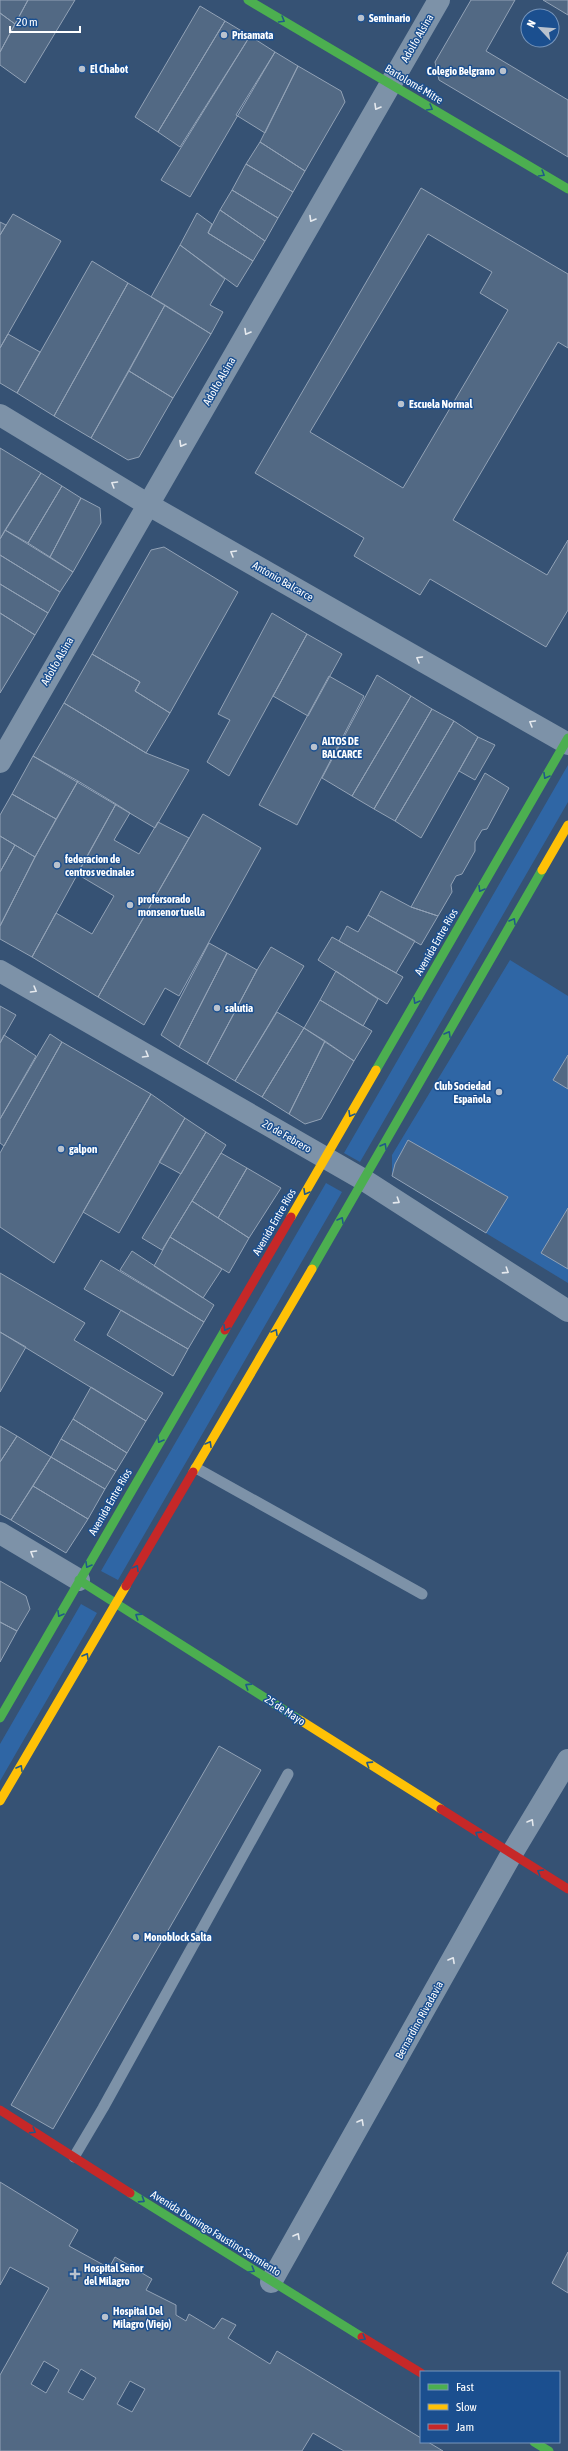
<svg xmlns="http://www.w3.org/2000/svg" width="568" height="2451" font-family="'Asap Condensed',sans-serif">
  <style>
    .green { fill: #2f66a5 }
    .building { fill: #526984; stroke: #92a2b6; fill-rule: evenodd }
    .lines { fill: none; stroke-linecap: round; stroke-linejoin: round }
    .lane { stroke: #7d92a8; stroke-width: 11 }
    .street { stroke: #7d92a8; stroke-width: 22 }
    .fast { stroke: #4caf50; stroke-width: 9 }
    .slow { stroke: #ffc107; stroke-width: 9 }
    .jam { stroke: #c62828; stroke-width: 9 }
    .oneway { stroke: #205989 }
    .oneway2 { stroke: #e5e9ee }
    .poi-dot { fill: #b9c2ce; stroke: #1b4f8f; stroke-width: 1.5 }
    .labels { text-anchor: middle; stroke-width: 3; stroke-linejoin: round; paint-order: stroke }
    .poi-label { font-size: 11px; font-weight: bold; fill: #fff; stroke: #1b4f8f; text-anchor: start }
    .street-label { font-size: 11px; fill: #fff; stroke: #1b4f8f }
  </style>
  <rect width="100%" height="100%" fill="#365274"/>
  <path class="green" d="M568,765V802L360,1162L344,1153Z
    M510,960L568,996V1283L392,1176V1155Z
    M326,1183L342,1192L118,1580L101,1571Z
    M81,1604L97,1613L0,1781V1744Z"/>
  <path class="building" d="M0,0H28L15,24L0,13Z
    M28,0H75L25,83L0,65V52Z
    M471,0H515L486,51L568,100V157L439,80L435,62Z
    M543,0H568V15Z
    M200,6L225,21L158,132L135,117Z
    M0,13L15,24L0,52Z
    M225,21L250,36L180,147L158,132Z
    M250,36L275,52L190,197L161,180Z
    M275,52L298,66L265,133L236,115Z
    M298,66L341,91L345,102L305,171L260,142Z
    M260,142L305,171L293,192L246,164Z
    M246,164L293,192L278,218L232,190Z
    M421,188L568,274V348L558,342L453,520L547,575L568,540V610L546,647L430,579L420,595L354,556L364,538L255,473ZM428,234L492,272L480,293L508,310L403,488L310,432Z
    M232,190L278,218L265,241L220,210Z
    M220,210L265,241L253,261L208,233Z
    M197,213L212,224L208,233L253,261L237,287L180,245Z
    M13,214L61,241L0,348V235Z
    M0,222L6,225L0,235Z
    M180,245L225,279L210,305L223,312L211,334L151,297Z
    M92,261L128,283L54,416L17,393Z
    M128,283L165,305L91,438L54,416Z
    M165,305L211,334L173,398L129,371Z
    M8,334L40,352L17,393L0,383V348Z
    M129,371L173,398L139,457L128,460L91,438Z
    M0,448L41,473L0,539Z
    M41,473L62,486L28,543L5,530Z
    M62,486L81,498L50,557L28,543Z
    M81,498L100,508L101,523L73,572L50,557Z
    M5,530L73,572L60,592L0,555V539Z
    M164,547L238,592L170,713L135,691L140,682L92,654L151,550Z
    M0,555L60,592L48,613L0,584Z
    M0,584L48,613L35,635L0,613Z
    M0,613L35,635L0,693Z
    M272,613L307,634L229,776L207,762L230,720L218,714Z
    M307,634L342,654L308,716L273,696Z
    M92,654L140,682L135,691L170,713L146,753L64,703Z
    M377,675L411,696L352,796L322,778Z
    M329,676L364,696L297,825L259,805Z
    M411,696L432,709L374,809L352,796Z
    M64,703L146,753L189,770L155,828L33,756Z
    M432,709L454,721L395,821L374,809Z
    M454,721L478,737L421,838L395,821Z
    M478,737L495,745L475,780L459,771Z
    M33,756L78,781L56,819L12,794Z
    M485,773L509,788L487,829L482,830L475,842V851L462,874L456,876L451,885L452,892L438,916L411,907Z
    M78,781L116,804L32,957L0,939V926L35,857Z
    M12,794L56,819L35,857L0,836V815Z
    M116,804L130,813L114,840L139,854L158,822L189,838L98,997L32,957L56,913L92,934L114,896L77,874Z
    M203,814L261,848L179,996L165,988L144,1025L98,997Z
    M0,836L15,845L0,872Z
    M15,845L35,857L0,926V872Z
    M381,891L411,907L438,916L421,945L368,915Z
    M368,915L415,941L396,973L339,941L347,926L358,932Z
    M332,937L403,977L387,1004L318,960Z
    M209,943L227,953L179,1047L161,1035Z
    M271,947L304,966L235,1081L207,1064L257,970Z
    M227,953L257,970L207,1064L179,1047Z
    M336,971L378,999L363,1026L320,1000Z
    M320,1000L372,1031L354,1061L304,1028Z
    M0,1006L16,1015L0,1043Z
    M277,1012L304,1028L262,1097L235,1081Z
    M304,1028L325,1041L289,1114L262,1097Z
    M50,1034L62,1042L4,1146L0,1143V1119Z
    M4,1035L36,1056L0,1119V1043Z
    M325,1041L354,1061L321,1119L305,1124L289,1114Z
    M62,1042L151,1094L54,1263L0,1227V1153Z
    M568,1055V1089L553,1080Z
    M151,1094L185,1118L119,1233L83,1212Z
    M185,1118L206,1132L181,1174L159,1162Z
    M206,1132L226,1145L162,1250L142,1238Z
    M408,1140L508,1197L486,1233L392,1176L395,1164Z
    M221,1153L247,1168L218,1218L192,1201Z
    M247,1168L281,1188L249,1238L218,1218Z
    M192,1201L249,1238L229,1273L170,1237Z
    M568,1208V1269L541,1253Z
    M170,1237L222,1269L203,1298L154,1266Z
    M132,1251L214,1305L204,1322L120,1270Z
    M101,1260L204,1322L188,1349L84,1289Z
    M0,1273L85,1323L74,1340L163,1393L146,1421L0,1332Z
    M121,1310L188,1349L173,1376L107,1335Z
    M0,1332L26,1347L0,1392Z
    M91,1387L146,1421L127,1453L73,1419Z
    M73,1419L127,1453L116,1471L61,1439Z
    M0,1426L17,1436L0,1462Z
    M17,1436L51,1457L11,1520L0,1514V1462Z
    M61,1439L116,1471L105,1489L51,1457Z
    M51,1457L105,1489L88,1519L33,1486Z
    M33,1486L88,1519L66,1553L11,1520Z
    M0,1581L26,1596L30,1609L17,1631L0,1622Z
    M0,1622L17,1631L0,1662Z
    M219,1746L261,1770L53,2129L11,2105Z
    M0,2182L78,2230L69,2246L109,2268L115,2257L152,2279L146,2290L176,2305V2315L186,2321L189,2314L214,2329L222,2318L236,2325L228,2338L270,2364L277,2351L421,2438V2442H428L443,2451H344L313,2433L302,2451H0V2375L49,2288L10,2267L0,2285ZM44,2361L59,2370L46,2393L31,2384ZM81,2369L96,2378L83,2400L68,2392ZM130,2381L145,2389L132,2412L117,2404Z
    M568,2252V2293L552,2283Z"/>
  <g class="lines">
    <path class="lane" d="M196,1468L422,1594
      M74,2157L103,2108L288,1774"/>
    <path class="street" d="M0,415L147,504L568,744
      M0,762L439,0
      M0,971L364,1180L568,1311
      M0,1533L79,1580
      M271,2282L511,1855L568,1760"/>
    <path class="fast" d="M248,0L568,189
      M376,1070L568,738
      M312,1269L542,870
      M79,1580L300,1720
      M0,1718L225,1330
      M130,2193L362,2337
      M534,2442L549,2451"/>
    <path class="slow" d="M542,870L568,825
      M291,1217L376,1070
      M193,1472L312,1269
      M300,1720L441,1809
      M0,1801L126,1586"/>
    <path class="jam" d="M225,1330L291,1217
      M126,1586L193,1472
      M441,1809L568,1889
      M0,2110L130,2193
      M362,2337L421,2373"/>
  </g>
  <defs><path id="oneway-chevron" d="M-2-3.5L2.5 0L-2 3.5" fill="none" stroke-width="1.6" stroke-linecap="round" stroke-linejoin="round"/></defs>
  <g class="oneway">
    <use href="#oneway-chevron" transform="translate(282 20) rotate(31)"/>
    <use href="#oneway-chevron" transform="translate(430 108) rotate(31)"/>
    <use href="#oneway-chevron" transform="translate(542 174) rotate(31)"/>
    <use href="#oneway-chevron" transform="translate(546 776) rotate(120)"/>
    <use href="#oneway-chevron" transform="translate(481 889) rotate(120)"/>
    <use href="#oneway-chevron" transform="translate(513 921) rotate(-60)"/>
    <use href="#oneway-chevron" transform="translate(416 1001) rotate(120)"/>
    <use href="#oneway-chevron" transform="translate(448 1034) rotate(-60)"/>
    <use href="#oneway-chevron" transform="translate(351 1114) rotate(120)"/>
    <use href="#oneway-chevron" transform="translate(384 1146) rotate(-60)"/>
    <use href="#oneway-chevron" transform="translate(306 1192) rotate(120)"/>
    <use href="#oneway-chevron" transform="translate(341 1220) rotate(-60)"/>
    <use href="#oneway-chevron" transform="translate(226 1328) rotate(120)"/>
    <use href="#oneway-chevron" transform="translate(275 1332) rotate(-60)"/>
    <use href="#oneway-chevron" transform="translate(160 1440) rotate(120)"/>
    <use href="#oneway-chevron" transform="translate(209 1444) rotate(-60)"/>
    <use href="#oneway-chevron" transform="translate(88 1565) rotate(120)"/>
    <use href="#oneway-chevron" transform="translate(136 1568) rotate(-60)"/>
    <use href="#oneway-chevron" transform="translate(60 1614) rotate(120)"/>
    <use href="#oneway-chevron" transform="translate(138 1616) rotate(-147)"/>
    <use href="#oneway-chevron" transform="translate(86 1656) rotate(-60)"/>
    <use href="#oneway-chevron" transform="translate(248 1686) rotate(-147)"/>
    <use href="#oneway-chevron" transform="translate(369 1764) rotate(-147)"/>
    <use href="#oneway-chevron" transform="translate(20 1768) rotate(-60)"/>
    <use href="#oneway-chevron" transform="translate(478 1834) rotate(-147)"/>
    <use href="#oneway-chevron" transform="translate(540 1872) rotate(-149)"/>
    <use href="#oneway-chevron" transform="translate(33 2131) rotate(32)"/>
    <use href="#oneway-chevron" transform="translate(142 2200) rotate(33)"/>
    <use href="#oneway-chevron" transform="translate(252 2270) rotate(31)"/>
    <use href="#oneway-chevron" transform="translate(363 2338) rotate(31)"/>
  </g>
  <g class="oneway2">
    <use href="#oneway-chevron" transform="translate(377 107) rotate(120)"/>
    <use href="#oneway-chevron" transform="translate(312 219) rotate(120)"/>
    <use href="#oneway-chevron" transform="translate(247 332) rotate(120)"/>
    <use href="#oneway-chevron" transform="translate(182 444) rotate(120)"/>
    <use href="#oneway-chevron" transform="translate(114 484) rotate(-149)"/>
    <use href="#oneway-chevron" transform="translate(233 553) rotate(-150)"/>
    <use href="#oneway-chevron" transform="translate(419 659) rotate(-150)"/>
    <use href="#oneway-chevron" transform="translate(532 723) rotate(-150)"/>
    <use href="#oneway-chevron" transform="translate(34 990) rotate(30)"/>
    <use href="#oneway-chevron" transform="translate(146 1055) rotate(30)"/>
    <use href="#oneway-chevron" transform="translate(397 1201) rotate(33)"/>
    <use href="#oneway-chevron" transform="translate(506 1271) rotate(33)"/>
    <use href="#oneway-chevron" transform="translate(33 1553) rotate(-149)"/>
    <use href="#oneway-chevron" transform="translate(531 1822) rotate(-59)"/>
    <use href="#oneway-chevron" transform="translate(452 1960) rotate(-61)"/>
    <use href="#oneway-chevron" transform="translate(361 2122) rotate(-61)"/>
    <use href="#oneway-chevron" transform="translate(297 2236) rotate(-61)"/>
  </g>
  <g class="poi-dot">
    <circle cx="361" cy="18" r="4"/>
    <circle cx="224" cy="35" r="4"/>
    <circle cx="82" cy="69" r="4"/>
    <circle cx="503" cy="71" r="4"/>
    <circle cx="401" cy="404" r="4"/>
    <circle cx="314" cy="747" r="4"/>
    <circle cx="57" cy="865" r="4"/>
    <circle cx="130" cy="905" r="4"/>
    <circle cx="217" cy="1008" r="4"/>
    <circle cx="499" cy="1092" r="4"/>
    <circle cx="61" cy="1149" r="4"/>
    <circle cx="136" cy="1937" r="4"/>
    <path d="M73 2268h4v4h4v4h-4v4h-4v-4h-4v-4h4z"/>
    <circle cx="105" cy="2317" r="4"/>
  </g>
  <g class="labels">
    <g class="poi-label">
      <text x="369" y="22">Seminario</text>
      <text x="232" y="39">Prisamata</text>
      <text x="90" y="73">El Chabot</text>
      <text x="495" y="75" text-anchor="end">Colegio Belgrano</text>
      <text x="409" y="408">Escuela Normal</text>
      <text x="322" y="745">ALTOS DE<tspan x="322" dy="13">BALCARCE</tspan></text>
      <text x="65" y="863">federacion de<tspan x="65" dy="13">centros vecinales</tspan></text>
      <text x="138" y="903">profersorado<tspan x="138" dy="13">monsenor tuella</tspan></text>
      <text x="225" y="1012">salutia</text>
      <text x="491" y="1090" text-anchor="end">Club Sociedad<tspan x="491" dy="13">Española</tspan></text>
      <text x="69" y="1153">galpon</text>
      <text x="144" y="1941">Monoblock Salta</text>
      <text x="84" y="2272">Hospital Señor<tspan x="84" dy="13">del Milagro</tspan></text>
      <text x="113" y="2315">Hospital Del<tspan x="113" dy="13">Milagro (Viejo)</tspan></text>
    </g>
    <g class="street-label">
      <text transform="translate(417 38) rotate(-60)" y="4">Adolfo Alsina</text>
      <text transform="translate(414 84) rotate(31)" y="4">Bartolomé Mitre</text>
      <text transform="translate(219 381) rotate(-60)" y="4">Adolfo Alsina</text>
      <text transform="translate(283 581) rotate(30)" y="4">Antonio Balcarce</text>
      <text transform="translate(57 661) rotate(-60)" y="4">Adolfo Alsina</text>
      <text transform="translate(436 942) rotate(-60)" y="4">Avenida Entre Ríos</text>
      <text transform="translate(287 1136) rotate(30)" y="4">20 de Febrero</text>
      <text transform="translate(274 1222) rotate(-60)" y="4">Avenida Entre Ríos</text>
      <text transform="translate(110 1502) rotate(-60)" y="4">Avenida Entre Ríos</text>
      <text transform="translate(285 1710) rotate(33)" y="4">25 de Mayo</text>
      <text transform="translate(419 2020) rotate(-61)" y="4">Bernardino Rivadavia</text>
      <text transform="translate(216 2233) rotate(32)" y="4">Avenida Domingo Faustino Sarmiento</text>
    </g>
  </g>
  <rect x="420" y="2371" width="140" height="72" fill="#1b4f8f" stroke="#7695bc"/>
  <rect x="428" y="2384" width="20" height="6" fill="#4caf50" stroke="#7695bc"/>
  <text x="456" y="2391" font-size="12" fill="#ffffff">Fast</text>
  <rect x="428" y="2404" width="20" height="6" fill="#ffc107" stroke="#7695bc"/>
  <text x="456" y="2411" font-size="12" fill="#ffffff">Slow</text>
  <rect x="428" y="2424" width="20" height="6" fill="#c62828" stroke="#7695bc"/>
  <text x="456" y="2431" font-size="12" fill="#ffffff">Jam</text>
  <g transform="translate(540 28) rotate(296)"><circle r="19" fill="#1b4f8f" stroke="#7695bc"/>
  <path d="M0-3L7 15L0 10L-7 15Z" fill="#b9c2ce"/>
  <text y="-6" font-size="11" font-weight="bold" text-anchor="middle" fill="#ffffff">N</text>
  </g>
  <path d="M10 26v6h70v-6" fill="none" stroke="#ffffff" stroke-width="2"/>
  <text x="16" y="26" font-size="12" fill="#ffffff" stroke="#1b4f8f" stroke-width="3" paint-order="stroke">20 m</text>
</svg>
